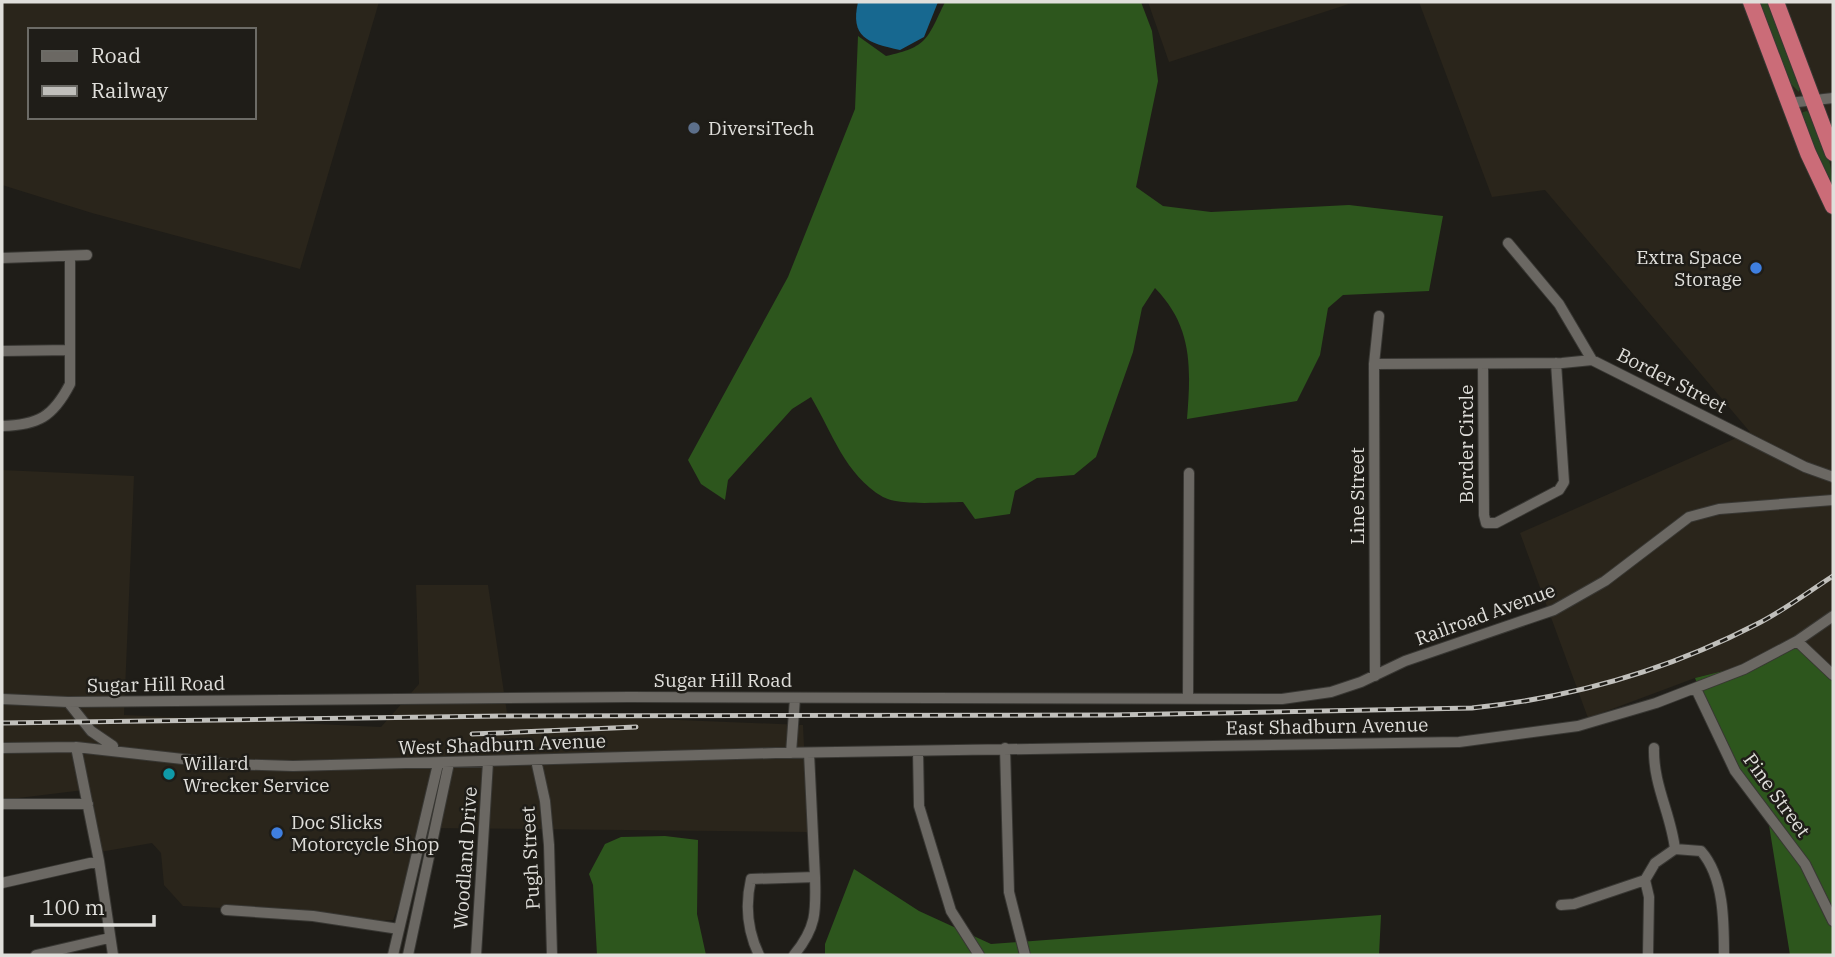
<svg xmlns="http://www.w3.org/2000/svg" width="1835" height="957" font-family="'IBM Plex Serif',serif">
  <style>
    .built { fill: #2a251b; fill-rule: evenodd }
    .green { fill: #2a4521 }
    .forest { fill: #2d561d }
    .water { fill: #176890 }
    .lines { fill: none; stroke-linecap: round; stroke-linejoin: round }
    .minor-casing { stroke: #383733; stroke-width: 12 }
    .highway-casing { stroke: #383733; stroke-width: 18 }
    .minor { stroke: #6b6863; stroke-width: 10 }
    .highway { stroke: #cb6c78; stroke-width: 16 }
    .rail-casing { stroke: #c0bfbb; stroke-width: 5 }
    .rail { stroke: #1f1d18; stroke-width: 2.5; stroke-dasharray: 8; stroke-linecap: butt }
    .service-dot { fill: #5c6f8a; stroke: #1f1d18; stroke-width: 2.5 }
    .shop-dot { fill: #3f7fe0; stroke: #1f1d18; stroke-width: 2.5 }
    .culture-dot { fill: #0f9aa8; stroke: #1f1d18; stroke-width: 2.5 }
    .labels { text-anchor: middle; stroke-width: 5; stroke-linejoin: round; paint-order: stroke }
    .poi-label { font-size: 19px; fill: #e0dfdb; stroke: #1f1d18; text-anchor: start }
    .street-label { font-size: 19px; fill: #e0dfdb; stroke: #1f1d18 }
  </style>
  <rect width="100%" height="100%" fill="#1f1d18"/>
  <path class="built" d="M2,2H379L300,269L92,213L2,185ZM30,30H254V117H30Z
    M1148,2H1355L1169,62Z
    M1419,2H1833V677L1747,665L1695,678L1588,718L1520,533L1750,432L1545,190L1492,197Z
    M2,470L134,476L124,715L381,727L419,684L416,585H488L507,713L803,725L808,832L428,828L393,920L374,921L300,912L183,906L164,885L161,853L152,843L100,852L84,790L2,800Z"/>
  <path class="green" d="M1755,2H1769L1800,83L1799,92L1791,84Z
    M1807,111C1826,134 1833,168 1833,197L1802,123L1803,112Z"/>
  <path class="forest" d="M945,2H1141L1152,31L1158,81L1136,187L1163,206L1211,212L1349,205L1443,216L1429,291L1343,295L1328,308L1320,355L1297,401L1187,419C1191,368 1193,327 1155,288L1142,308L1133,352L1096,457L1074,475L1037,478L1015,491L1010,514L975,519L963,502C944,502 899,506 883,497C845,475 832,432 811,397L792,409L728,480L725,500L701,484L688,460L788,277L855,109L858,36L886,56C928,47 927,39 945,2Z
    M1796,644L1833,677V955H1790L1768,819L1722,749L1695,678L1747,665Z
    M665,836L698,840L697,914L706,955H597L593,885L589,874L605,844L621,837Z
    M854,869L919,911L991,944L1381,915L1379,955H825V944Z"/>
  <path class="water" d="M858,2H938L924,37L900,50C867,43 850,37 858,2Z"/>
  <g class="lines">
    <g class="minor-casing">
      <path id="minor" d="M1789,103L1833,98
        M1508,243L1559,304L1592,360
        M2,258L87,255
        M2,351L70,350
        M1374,364L1562,363L1592,360L1805,467L1833,477
        M1483,365L1484,515L1486,523H1496L1559,490L1564,482L1556,363
        M2,426C38,425 53,417 70,384V256
        M1797,641L1833,675
        M1375,676L1374,364L1379,316
        M1696,689L1735,771L1805,864L1833,921
        M1188,697L1189,473
        M2,699L68,702L629,697L1282,699L1331,692L1361,682L1405,661L1554,610L1605,581L1689,517L1719,509L1833,500
        M68,702L91,731L113,746
        M76,747L99,861L113,955
        M2,748L76,747L227,764L293,766L776,753L1459,742L1578,726L1656,703L1744,669L1797,641L1833,616
        M1005,748L1009,892L1025,955
        M918,751L919,806L951,911L979,955
        M791,753L795,698
        M809,753L815,877
        M536,760L545,801L549,845L552,955
        M2,804H88
        M1675,849L1701,851C1724,877 1724,922 1724,955
        M1645,880L1655,863L1675,849C1671,814 1653,785 1654,748
        M1645,880L1649,897L1648,955
        M2,883L99,861
        M1561,905L1574,904L1645,880
        M226,910L313,916L399,929
        M36,955L109,938
        M393,955L438,764
        M408,955L449,763
        M476,955L488,762
        M759,955C748,932 745,905 751,879L815,877C816,911 817,927 794,955"/>
    </g>
    <g class="highway-casing">
      <path id="highway" d="M1751,2L1808,153L1833,206
        M1776,2L1833,153"/>
    </g>
    <use href="#minor" class="minor"/>
    <use href="#highway" class="highway"/>
    <g class="rail-casing">
      <path id="rail" d="M2,723L502,716L1113,715L1472,708C1571,698 1668,670 1757,624C1783,611 1808,592 1833,576
        M472,734L636,727"/>
    </g>
    <use href="#rail" class="rail"/>
  </g>
  <circle class="service-dot" cx="694" cy="128" r="7"/>
  <g class="shop-dot">
    <circle cx="1756" cy="268" r="7"/>
    <circle cx="277" cy="833" r="7"/>
  </g>
  <circle class="culture-dot" cx="169" cy="774" r="7"/>
  <g class="labels">
    <g class="poi-label">
      <text x="708" y="135">DiversiTech</text>
      <text x="1742" y="264" text-anchor="end">Extra Space<tspan x="1742" dy="22">Storage</tspan></text>
      <text x="183" y="770">Willard<tspan x="183" dy="22">Wrecker Service</tspan></text>
      <text x="291" y="829">Doc Slicks<tspan x="291" dy="22">Motorcycle Shop</tspan></text>
    </g>
    <g class="street-label">
      <text transform="translate(1672 380) rotate(27)" y="7">Border Street</text>
      <text transform="translate(1466 444) rotate(-90)" y="7">Border Circle</text>
      <text transform="translate(1357 496) rotate(-90)" y="7">Line Street</text>
      <text transform="translate(1485 614) rotate(-20)" y="7">Railroad Avenue</text>
      <text x="723" y="687">Sugar Hill Road</text>
      <text transform="translate(156 684) rotate(-1)" y="7">Sugar Hill Road</text>
      <text transform="translate(1327 726) rotate(-1)" y="7">East Shadburn Avenue</text>
      <text transform="translate(502 744) rotate(-2)" y="7">West Shadburn Avenue</text>
      <text transform="translate(1777 795) rotate(54)" y="7">Pine Street</text>
      <text transform="translate(465 858) rotate(-86)" y="7">Woodland Drive</text>
      <text transform="translate(530 858) rotate(-93)" y="7">Pugh Street</text>
    </g>
  </g>
  <rect width="1835" height="957" fill="none" stroke="#e0dfdb" stroke-width="7"/>
  <rect x="28" y="28" width="228" height="91" fill="#1f1d18" stroke="#6c6b66" stroke-width="2"/>
  <rect x="42" y="51" width="35" height="10" fill="#6b6863" stroke="#6c6b66" stroke-width="2"/>
  <text x="91" y="63" font-size="21" fill="#e0dfdb">Road</text>
  <rect x="42" y="86" width="35" height="10" fill="#c0bfbb" stroke="#6c6b66" stroke-width="2"/>
  <text x="91" y="98" font-size="21" fill="#e0dfdb">Railway</text>
  <path d="M32 915v10h122v-10" fill="none" stroke="#e0dfdb" stroke-width="3.5"/>
  <text x="42" y="915" font-size="21" fill="#e0dfdb" stroke="#1f1d18" stroke-width="5" paint-order="stroke">100 m</text>
</svg>
